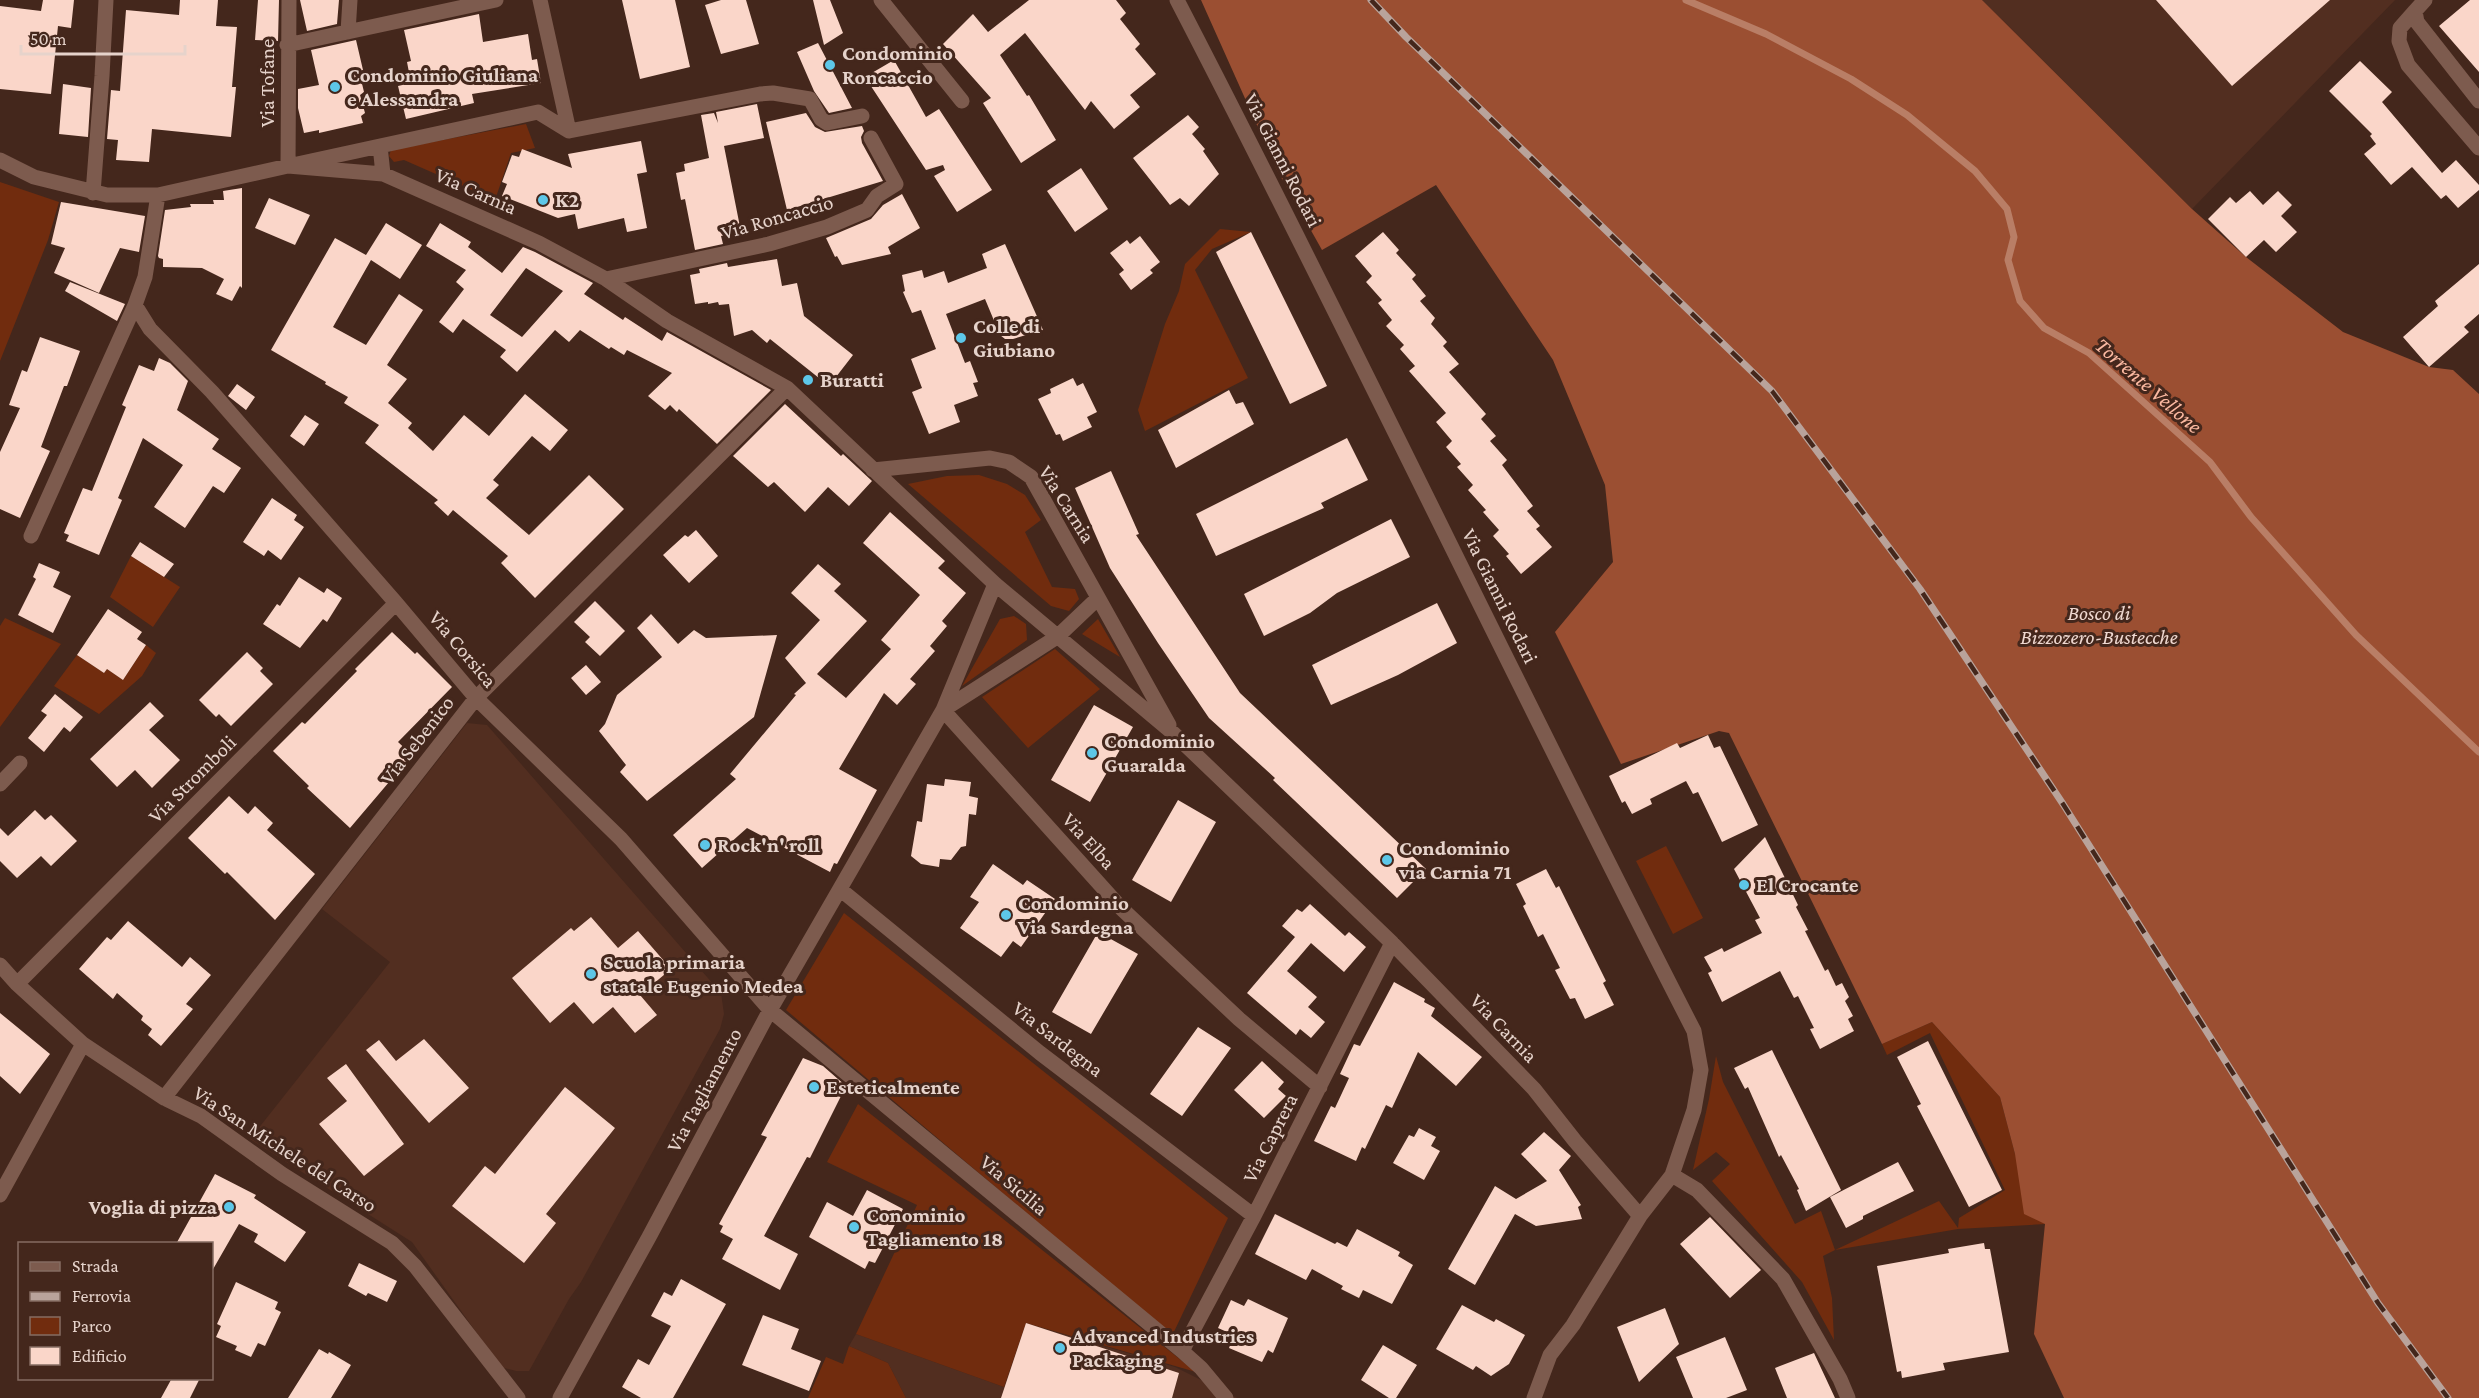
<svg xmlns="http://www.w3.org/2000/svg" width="2479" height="1398" font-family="'Crimson Pro',serif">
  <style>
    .built { fill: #522e20 }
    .green { fill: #712c0e }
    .forest { fill: #9b4f32 }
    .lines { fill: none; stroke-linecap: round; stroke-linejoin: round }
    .stream { stroke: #b97e66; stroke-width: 7 }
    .building { fill: #fad6c9; fill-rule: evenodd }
    .minor { stroke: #7d5b4e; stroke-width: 15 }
    .rail-casing { stroke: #b9a39b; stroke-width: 7 }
    .rail { stroke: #44271c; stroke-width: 4.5; stroke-dasharray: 14; stroke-linecap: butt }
    .poi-dot { fill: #5dc7e8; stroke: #44271c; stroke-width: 2 }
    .labels { text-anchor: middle; stroke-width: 6; stroke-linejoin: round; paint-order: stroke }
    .poi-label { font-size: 21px; font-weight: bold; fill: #e6d3cb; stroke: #44271c; text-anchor: start }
    .street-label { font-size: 21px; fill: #e6d3cb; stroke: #44271c }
    .park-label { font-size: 21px; font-style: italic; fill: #efd8d0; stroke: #44271c }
    .water-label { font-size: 22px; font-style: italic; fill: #fbb9a1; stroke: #44271c }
  </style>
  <rect width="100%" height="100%" fill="#44271c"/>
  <path class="built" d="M1982,0H2395L2192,209Z
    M467,723L487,725L721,993L724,1014L720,1029L581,1282L569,1299L529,1371H516L501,1367L412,1242L250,1139L390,962L322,909Z
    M1026,1323L1175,1367L1237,1398H906L888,1363L849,1346L856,1334L1004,1387Z"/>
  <path class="green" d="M526,124L535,148L511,153L495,200L404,160L394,162L389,156L391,150Z
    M0,182L59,202L48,240L0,361Z
    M1220,229L1251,232L1212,249L1195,270L1248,378L1145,431L1138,410L1165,324L1179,291L1185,264Z
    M979,475L1007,484L1025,495L1041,520L1025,532L1052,587L1075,589L1079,599L1069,611L1051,606L908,484L947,476Z
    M131,556L180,587L153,627L110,597Z
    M1014,616L1026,624L1027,640L962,686L1000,619Z
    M5,618L61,644L0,727V626Z
    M1098,619L1120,657L1082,634Z
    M146,645L156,653L142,676L99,714L54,686L77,655L104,673L107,669L123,680Z
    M1055,649L1100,689L1028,748L982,697Z
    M1666,846L1703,918L1673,934L1636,861Z
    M844,913L1228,1218L1172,1336L786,1010Z
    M1932,1022L2000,1097L2015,1154L2045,1224L1958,1229L1835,1250L1823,1256L1832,1298L1834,1340L1802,1282L1712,1181L1730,1164L1716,1152L1693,1170L1709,1099L1716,1056L1723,1082L1795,1224L1821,1211L1835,1250L1939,1201L1958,1228L1959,1218L2005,1190L1930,1033L1887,1055L1882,1044Z
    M858,1104L1196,1372L1026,1323L1004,1387L856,1334L917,1205L827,1162Z
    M849,1346L888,1363L906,1398H808L826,1357L843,1364Z"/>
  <path class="forest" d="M1201,0H1982L2192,209L2246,257L2343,332L2429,367L2453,370L2479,394V1398H2064L2034,1334L2045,1224L2024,1214L2015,1154L2000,1097L1932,1022L1882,1044L1729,733L1719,731L1621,764L1555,632L1613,562L1605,485L1553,360L1436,185L1322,250L1277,170Z"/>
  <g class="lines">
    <path class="stream" d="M1686,0L1766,34L1851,79L1907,115L1975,171L2007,209L2014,237L2008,260L2020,301L2044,328L2089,353L2210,462L2251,517L2356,635L2479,752"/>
  </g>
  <path class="building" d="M43,0H74L71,28L58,26L51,94L0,89V6L41,11Z
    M180,0H218L216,26L237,27L232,87H236L231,137L152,129L149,162L116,160L118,140L107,139L111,90L120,91L126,10L179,15Z
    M258,0H279L278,41L255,40Z
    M300,0H339L337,24L307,31Z
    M622,0H675L690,67L640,79Z
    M721,0H746L759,44L721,54L705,5Z
    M813,0H830L843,33L824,45Z
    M1029,0H1116L1126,13L1120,19L1140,44L1135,49L1156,74L1130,95L1140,107L1114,129L1091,101L1085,110L1025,33L1000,55L1027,96L1029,95L1056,140L1021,163L983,103L991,98L943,44L973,14L988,32Z
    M2156,0H2330L2232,86Z
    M2470,0H2479V72L2439,26Z
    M479,14L483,42L528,34L532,60L537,59L541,83L472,94L474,103L406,119L398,86L411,83L407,62L411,61L404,30Z
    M356,40L363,70L359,71L364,92L360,95L365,113L361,116L363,123L319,133V130L304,133L298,108V89L319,85L311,50Z
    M818,43L852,108L829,113L814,91L797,52Z
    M894,60L926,117L939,109L992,190L957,212L934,176L945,170L943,165L926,170L865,77Z
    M2360,61L2392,92L2382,102L2442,173L2456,160L2479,185V190L2458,208L2446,195L2441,199L2412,167L2391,185L2364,154L2376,144L2370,136L2372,134L2329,91Z
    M63,84L91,88L88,137L59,134Z
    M757,104L764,138L724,146L741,232L721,236L723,244L695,250L685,199L681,200L676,173L685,171L684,164L709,158L701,115L714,113L718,123L716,112Z
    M806,113L815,127L825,132L862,126L864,131L861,137L862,143L883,181L787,210L766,122Z
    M1188,115L1199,127L1192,134L1205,149L1203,151L1219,174L1189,206L1180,198L1170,205L1133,158Z
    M641,141L647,172L637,174L647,228L627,232L624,218L578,229L575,214L558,218L502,196L507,184L502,182L512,155L519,157L522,149L572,168L568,154Z
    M1081,168L1108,209L1075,232L1047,191Z
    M242,188V288L240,286L232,301L216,294L224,279L202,268L163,267V259L159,258L158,256L165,210L191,207L190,204H214L213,200H224L223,191Z
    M2250,191L2263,205L2278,191L2292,205L2281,216L2297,232L2276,252L2264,240L2246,257L2208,219L2230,197L2236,203Z
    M902,194L920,228L888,247L891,254L842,265L837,256L835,257L826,238L871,219L883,205Z
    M269,198L310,215L295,245L255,228Z
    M61,202L145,216L139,252L120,248L99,293L54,273L65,248L51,244Z
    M386,223L422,245L400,279L371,260L333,327L366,345L399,294L423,310L387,365L407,379L388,403L412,423L408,428L433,451L464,415L489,436L525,394L568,430L550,451L532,436L493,480L499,485L486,498L529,535L589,475L624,509L535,598L501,563L508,556L453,510L448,516L434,503L438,500L365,443L379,425L344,403L348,397L325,384L326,382L271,350L335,238L366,255Z
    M440,223L471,242L468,247L502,273L523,247L535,252L593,283L584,294L623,320L625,317L662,341L667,332L771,390L717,444L679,409L677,412L670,405L665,410L648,396L672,373L627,350L624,355L611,347L609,349L580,330L569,342L555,330L517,372L500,357L506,350L463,319L453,333L439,322L464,289L456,282L466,270L426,246ZM526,268L563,291L522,337L490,315Z
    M1251,232L1327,386L1290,404L1216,252Z
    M1383,232L1399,250L1396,253L1416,275L1412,279L1426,296L1420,301L1435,318L1431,324L1447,342L1443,346L1459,364L1449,372L1486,414L1481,419L1496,436L1490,441L1507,460L1502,465L1533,506L1527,511L1540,526L1536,529L1552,547L1521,574L1506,556L1509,554L1493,536L1499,530L1483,512L1486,510L1468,490L1473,485L1457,467L1461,464L1446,447L1452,441L1436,422L1446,413L1409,371L1415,366L1400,349L1404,345L1386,326L1392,320L1378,303L1382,300L1366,282L1372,276L1355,256Z
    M1140,236L1160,262L1150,270L1153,273L1131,290L1119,274L1124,270L1110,253L1127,240L1130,244Z
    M1005,244L1043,330L1013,339H1005L1000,335L985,299L946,314L965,363L970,361L978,382L973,383L978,396L954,405L960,422L929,434L912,392L922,388L911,359L936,349L921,310L912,313L903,292L905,291L902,275L922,270L924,278L944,271L948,283L987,268L982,254Z
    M777,259L782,286L797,283L804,316L853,355L829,386L770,339L767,343L752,330L734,336L729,304L719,305L718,302L708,304V302L695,304L690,275L700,273L699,269L727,263L728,267Z
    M2479,264V314L2464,327L2469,332L2429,367L2403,337L2438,306L2435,301Z
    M70,282L125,304L117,321L65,291Z
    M40,337L80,351L67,386H64L41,447L50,451L20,518L0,509V452L20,408L9,405L22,370L27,372Z
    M159,358L170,363L188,381L177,410L219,439L212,449L241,468L224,493L213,486L185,528L154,507L183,465L143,438L118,498L122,500L99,555L66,541L69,535L64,533L83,488L92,491L126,407L122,405L139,365L154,371Z
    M1073,378L1077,386L1083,383L1097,412L1087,417L1092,427L1063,441L1060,434L1056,435L1038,399L1051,393L1050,389Z
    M237,384L255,397L246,410L228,396Z
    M1229,390L1236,404L1243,402L1254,424L1176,468L1158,430Z
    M785,404L841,456L843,454L872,481L849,506L828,487L805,512L774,482L768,487L733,456Z
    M305,415L319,424L304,446L290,436Z
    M1347,438L1368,480L1321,503L1324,508L1216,556L1196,514Z
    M1111,471L1139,534L1136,535L1240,693L1426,869L1397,898L1273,780L1275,778L1209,718L1158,643L1110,568L1075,488Z
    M272,498L297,515L294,520L304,527L281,560L268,550L264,556L243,542Z
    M890,512L945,561L938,568L966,593L942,621L947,626L930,646L935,651L910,679L916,684L897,705L884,693L839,769L877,790L837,864L834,863L830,872L747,828L702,868L673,835L736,779L730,774L796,695L794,694L806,683L785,658L820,620L791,593L818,564L841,584L834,591L867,621L817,674L846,698L891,649L881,640L920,595L863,543Z
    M1391,519L1410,557L1337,593L1310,613L1264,636L1244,594Z
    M696,530L718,556L689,583L663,555L685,535L688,537Z
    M140,542L174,564L164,577L131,556Z
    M39,563L60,572L53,587L71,596L53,633L18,615L36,579L33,577Z
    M299,577L324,593L327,588L342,598L327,622L323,619L300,648L263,624L277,604L280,606Z
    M595,601L625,631L600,656L585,642L590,637L574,622Z
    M1437,603L1457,643L1398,675L1331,705L1312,665Z
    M108,609L142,632L137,639L146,645L123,680L107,669L104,673L77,655Z
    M651,614L678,644L694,630L706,638L777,635L754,717L647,801L620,772L626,765L599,731L605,724L617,695L662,657L637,628Z
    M392,632L415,654L417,652L452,687L398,742L412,755L350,828L307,788L309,786L273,751L302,722L305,724L357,671L355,669Z
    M247,652L263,668L260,671L273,684L231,726L219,714L216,717L199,700Z
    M586,665L601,682L586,695L571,678Z
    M55,694L83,717L70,732L64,727L44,752L28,738L47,715L41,711Z
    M150,702L164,716L149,730L180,760L152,788L135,770L117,787L90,759Z
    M1094,705L1133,727L1090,802L1051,780Z
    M1708,735L1714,748L1720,746L1758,825L1722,842L1698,792L1693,794L1686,781L1650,799L1652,804L1632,814L1625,801L1622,803L1609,776L1677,743L1680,748Z
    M945,779L971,782L969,796L978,798L976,815L969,814L966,846L961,847L951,860L940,859L939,867L921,864L911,856L917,821L922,822L927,784L944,786Z
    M229,796L248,814L255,806L273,823L267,830L315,874L275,920L227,872L225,874L188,838Z
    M1178,800L1216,822L1171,902L1132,880Z
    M35,810L45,820L51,815L77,841L51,866L41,856L17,878L0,861V828L8,836Z
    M1765,837L1798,905L1796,907L1808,930L1805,931L1825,971L1828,969L1836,986L1842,983L1849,997L1845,1001L1853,1016L1848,1019L1854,1031L1820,1049L1810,1029L1814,1028L1798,996L1794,998L1780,971L1722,1002L1708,973L1712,971L1704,957L1722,948L1724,952L1762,933L1755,920L1760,918L1734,869Z
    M993,864L1023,885L1027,880L1055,899L1021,947L1013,941L1001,957L960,928L979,902L970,897Z
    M1546,869L1556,888L1559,886L1606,981L1603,983L1614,1005L1585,1019L1575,998L1570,999L1555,970L1560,968L1543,934L1538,937L1523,906L1526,904L1516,884Z
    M1310,904L1345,936L1349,932L1366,947L1344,972L1311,943L1287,971L1317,997L1308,1007L1325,1022L1311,1038L1300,1029L1296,1035L1247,993L1295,937L1282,926L1297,909L1302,912Z
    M591,917L618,948L638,931L671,969L640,995L657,1015L635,1033L613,1007L593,1024L574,1002L550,1023L512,978L571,928L574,931Z
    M128,921L182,967L190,957L211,975L186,1004L193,1009L161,1046L148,1035L152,1029L141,1020L143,1016L117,993L113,999L79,969L107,937L111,940Z
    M1098,932L1138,954L1091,1034L1052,1012Z
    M1394,982L1425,999L1424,1002L1435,1008L1431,1016L1482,1057L1456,1086L1418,1052L1392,1108L1386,1105L1365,1149L1362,1147L1356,1161L1314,1141L1331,1106L1335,1108L1349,1078L1340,1074L1354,1044L1360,1046Z
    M0,1013L50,1054L20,1094L0,1076Z
    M1198,1027L1231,1048L1182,1116L1150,1094Z
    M424,1039L469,1088L429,1123L366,1050L379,1040L396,1061Z
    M1928,1041L2002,1190L1969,1207L1917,1106L1921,1104L1897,1057Z
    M1772,1050L1841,1190L1806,1211L1797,1190L1799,1189L1781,1155L1779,1157L1748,1087L1745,1089L1734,1068Z
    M803,1058L823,1066L846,1086L810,1158L807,1157L764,1236L798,1254L780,1290L722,1259L733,1239L720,1232L723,1226L719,1224L767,1137L761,1135Z
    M1262,1061L1284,1082L1278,1089L1286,1096L1264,1118L1234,1090Z
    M346,1064L404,1144L364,1176L319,1124L347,1101L327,1078Z
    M565,1087L615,1128L546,1214L556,1223L524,1263L452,1206L485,1166L495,1174Z
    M1419,1128L1436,1137L1431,1146L1440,1151L1424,1180L1393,1163L1409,1135L1414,1137Z
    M1544,1132L1571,1156L1559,1170L1581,1205L1578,1207L1582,1219L1536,1226L1515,1214L1475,1285L1448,1269L1495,1186L1516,1199L1547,1181L1521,1154Z
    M1898,1162L1914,1191L1863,1216V1219L1846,1228L1830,1197Z
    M215,1174L256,1195L254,1198L306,1232L285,1262L254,1242L258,1234L239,1224L212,1271V1244H176Z
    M867,1190L903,1209L875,1263L869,1261L865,1269L809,1237L827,1202L853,1216Z
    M1275,1214L1335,1244L1337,1242L1347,1247L1357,1229L1400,1252L1398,1256L1413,1265L1392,1304L1363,1290L1359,1298L1341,1289L1343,1286L1312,1269L1306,1280L1255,1254Z
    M1710,1217L1761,1270L1730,1298L1680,1244Z
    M1984,1243L1985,1249H1990L2009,1352L1943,1363L1945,1370L1902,1378L1901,1371L1897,1372L1877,1266L1949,1253L1948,1249Z
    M359,1263L397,1281L387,1302L368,1293L366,1296L348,1286Z
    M681,1279L726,1304L673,1398H641L622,1387L638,1359L649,1365L671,1326L651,1316L664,1292L672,1296Z
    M236,1282L278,1302L275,1309L281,1312L265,1346L258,1343L251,1357L235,1350L237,1346L216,1337L221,1326L217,1324Z
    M1248,1299L1288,1318L1273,1353L1268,1350L1262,1362L1229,1348L1234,1335L1218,1328L1231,1300L1244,1306Z
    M1462,1305L1494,1322L1496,1319L1525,1335L1509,1364L1491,1376L1476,1366L1473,1370L1436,1349Z
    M1665,1308L1679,1344L1639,1382L1617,1327Z
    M763,1315L799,1329L791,1349L821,1361L809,1391L742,1365Z
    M1026,1323L1179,1373L1172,1398H1001Z
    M1725,1337L1747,1390L1726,1398H1693L1676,1357Z
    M1383,1345L1417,1365L1396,1398H1389L1361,1380Z
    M319,1349L328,1354L329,1352L351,1365L331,1398H288Z
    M1814,1353L1835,1398H1787L1775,1368Z
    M172,1378H200L190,1398H161Z"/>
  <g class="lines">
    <path class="minor" d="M289,0L288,166L380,146
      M540,0L569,131
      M881,0L962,101
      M1177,0C1354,341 1518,689 1694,1031L1701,1070L1694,1110L1672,1175L1640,1216
      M2425,0L2415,11L2417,22L2479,101
      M2415,11L2400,28L2399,41L2408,65L2479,148
      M348,32L350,0
      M287,45L496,0
      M569,131L760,94L773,93L810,99L821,119L827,123L862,116
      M0,160L34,177L107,195H158L288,166L383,174L539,243L606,279L667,321L787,388L995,584L1173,733L1392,943L1534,1089L1575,1141L1640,1216L1573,1325L1550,1355L1534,1398
      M383,174L380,146L538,112L569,131
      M93,193L102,76L106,0
      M158,195L145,277L135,305L150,329L212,392L396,603L476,698L621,839L770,1010L1182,1351L1201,1368L1226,1398
      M606,279L769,244L827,227L867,210L877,196L896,184L871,138
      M873,470L990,458L1009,462L1031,477L1169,725
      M31,536L135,305
      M943,710L1122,909L1239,1019L1320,1087
      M943,710L1057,637L1098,598
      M0,784L20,763
      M841,890L1040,1053L1254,1216
      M0,965L17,984L83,1044L164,1098L201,1116L282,1174L392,1243L415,1266L518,1398
      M17,984L396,603
      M164,1098L476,698L787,388
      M1672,1175L1697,1190L1783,1279L1840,1379L1848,1398
      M0,1195L83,1044
      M1182,1351L1254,1216L1392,943
      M560,1398L649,1237L770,1010L943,710L995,584"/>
    <g class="rail-casing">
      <path id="rail" d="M1371,0L1406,37L1772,391L1920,589L2063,804L2378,1303L2448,1398"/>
    </g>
    <use href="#rail" class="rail"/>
  </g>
  <g class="poi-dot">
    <circle cx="830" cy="65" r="6"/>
    <circle cx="335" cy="87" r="6"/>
    <circle cx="543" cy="200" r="6"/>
    <circle cx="961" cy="338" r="6"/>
    <circle cx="808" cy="380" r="6"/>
    <circle cx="1092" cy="753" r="6"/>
    <circle cx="705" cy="845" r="6"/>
    <circle cx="1387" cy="860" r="6"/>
    <circle cx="1744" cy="885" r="6"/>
    <circle cx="1006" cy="915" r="6"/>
    <circle cx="591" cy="974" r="6"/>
    <circle cx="814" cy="1087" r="6"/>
    <circle cx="229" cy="1207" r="6"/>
    <circle cx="854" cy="1227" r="6"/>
    <circle cx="1060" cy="1348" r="6"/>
  </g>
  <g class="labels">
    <g class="poi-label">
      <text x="842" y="60">Condominio<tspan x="842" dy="24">Roncaccio</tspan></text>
      <text x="347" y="82">Condominio Giuliana<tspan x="347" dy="24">e Alessandra</tspan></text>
      <text x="555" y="207">K2</text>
      <text x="973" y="333">Colle di<tspan x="973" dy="24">Giubiano</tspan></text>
      <text x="820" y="387">Buratti</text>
      <text x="1104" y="748">Condominio<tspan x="1104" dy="24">Guaralda</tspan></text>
      <text x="717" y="852">Rock'n' roll</text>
      <text x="1399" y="855">Condominio<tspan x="1399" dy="24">via Carnia 71</tspan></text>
      <text x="1756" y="892">El Crocante</text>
      <text x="1018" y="910">Condominio<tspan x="1018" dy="24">Via Sardegna</tspan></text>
      <text x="603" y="969">Scuola primaria<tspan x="603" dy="24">statale Eugenio Medea</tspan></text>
      <text x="826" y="1094">Esteticalmente</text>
      <text x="217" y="1214" text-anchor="end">Voglia di pizza</text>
      <text x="866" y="1222">Conominio<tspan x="866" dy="24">Tagliamento 18</tspan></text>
      <text x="1072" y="1343">Advanced Industries<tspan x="1072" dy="24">Packaging</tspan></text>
    </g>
    <g class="street-label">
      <text transform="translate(267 83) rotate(-90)" y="7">Via Tofane</text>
      <text transform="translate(1283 160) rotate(63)" y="7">Via Gianni Rodari</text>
      <text transform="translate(476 191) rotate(24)" y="7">Via Carnia</text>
      <text transform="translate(777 217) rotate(-16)" y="7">Via Roncaccio</text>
      <text transform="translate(1067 504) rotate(58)" y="7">Via Carnia</text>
      <text transform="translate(1500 596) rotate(64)" y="7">Via Gianni Rodari</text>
      <text transform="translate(463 649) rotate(50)" y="7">Via Corsica</text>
      <text transform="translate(417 740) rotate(-52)" y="7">Via Sebenico</text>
      <text transform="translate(192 779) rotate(-45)" y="7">Via Stromboli</text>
      <text transform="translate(1089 841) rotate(48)" y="7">Via Elba</text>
      <text transform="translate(1504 1028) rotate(46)" y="7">Via Carnia</text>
      <text transform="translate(1058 1039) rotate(38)" y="7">Via Sardegna</text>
      <text transform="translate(704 1090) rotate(-62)" y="7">Via Tagliamento</text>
      <text transform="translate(1270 1138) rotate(-63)" y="7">Via Caprera</text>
      <text transform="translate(285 1149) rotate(33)" y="7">Via San Michele del Carso</text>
      <text transform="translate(1014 1185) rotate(40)" y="7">Via Sicilia</text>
    </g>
    <g class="park-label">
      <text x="2099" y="620">Bosco di<tspan x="2099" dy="24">Bizzozero-Bustecche</tspan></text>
    </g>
    <g class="water-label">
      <text transform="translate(2149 385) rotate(41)" y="8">Torrente Vellone</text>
    </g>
  </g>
  <rect x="18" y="1242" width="195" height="138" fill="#44271c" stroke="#856c62" stroke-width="1.5"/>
  <rect x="30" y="1262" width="30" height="9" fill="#7d5b4e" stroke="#856c62" stroke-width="1.5"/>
  <text x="72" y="1272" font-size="18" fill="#e6d3cb">Strada</text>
  <rect x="30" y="1292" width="30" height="9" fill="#b9a39b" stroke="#856c62" stroke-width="1.5"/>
  <text x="72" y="1302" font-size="18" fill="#e6d3cb">Ferrovia</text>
  <rect x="30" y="1317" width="30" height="18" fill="#712c0e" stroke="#856c62" stroke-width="1.5"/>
  <text x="72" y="1332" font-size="18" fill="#e6d3cb">Parco</text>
  <rect x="30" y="1347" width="30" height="18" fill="#fad6c9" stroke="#856c62" stroke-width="1.5"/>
  <text x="72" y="1362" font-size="18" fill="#e6d3cb">Edificio</text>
  <path d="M21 45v9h164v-9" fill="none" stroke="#e6d3cb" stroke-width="3"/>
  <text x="30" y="45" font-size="18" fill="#e6d3cb" stroke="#44271c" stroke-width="4.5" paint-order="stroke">50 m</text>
</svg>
